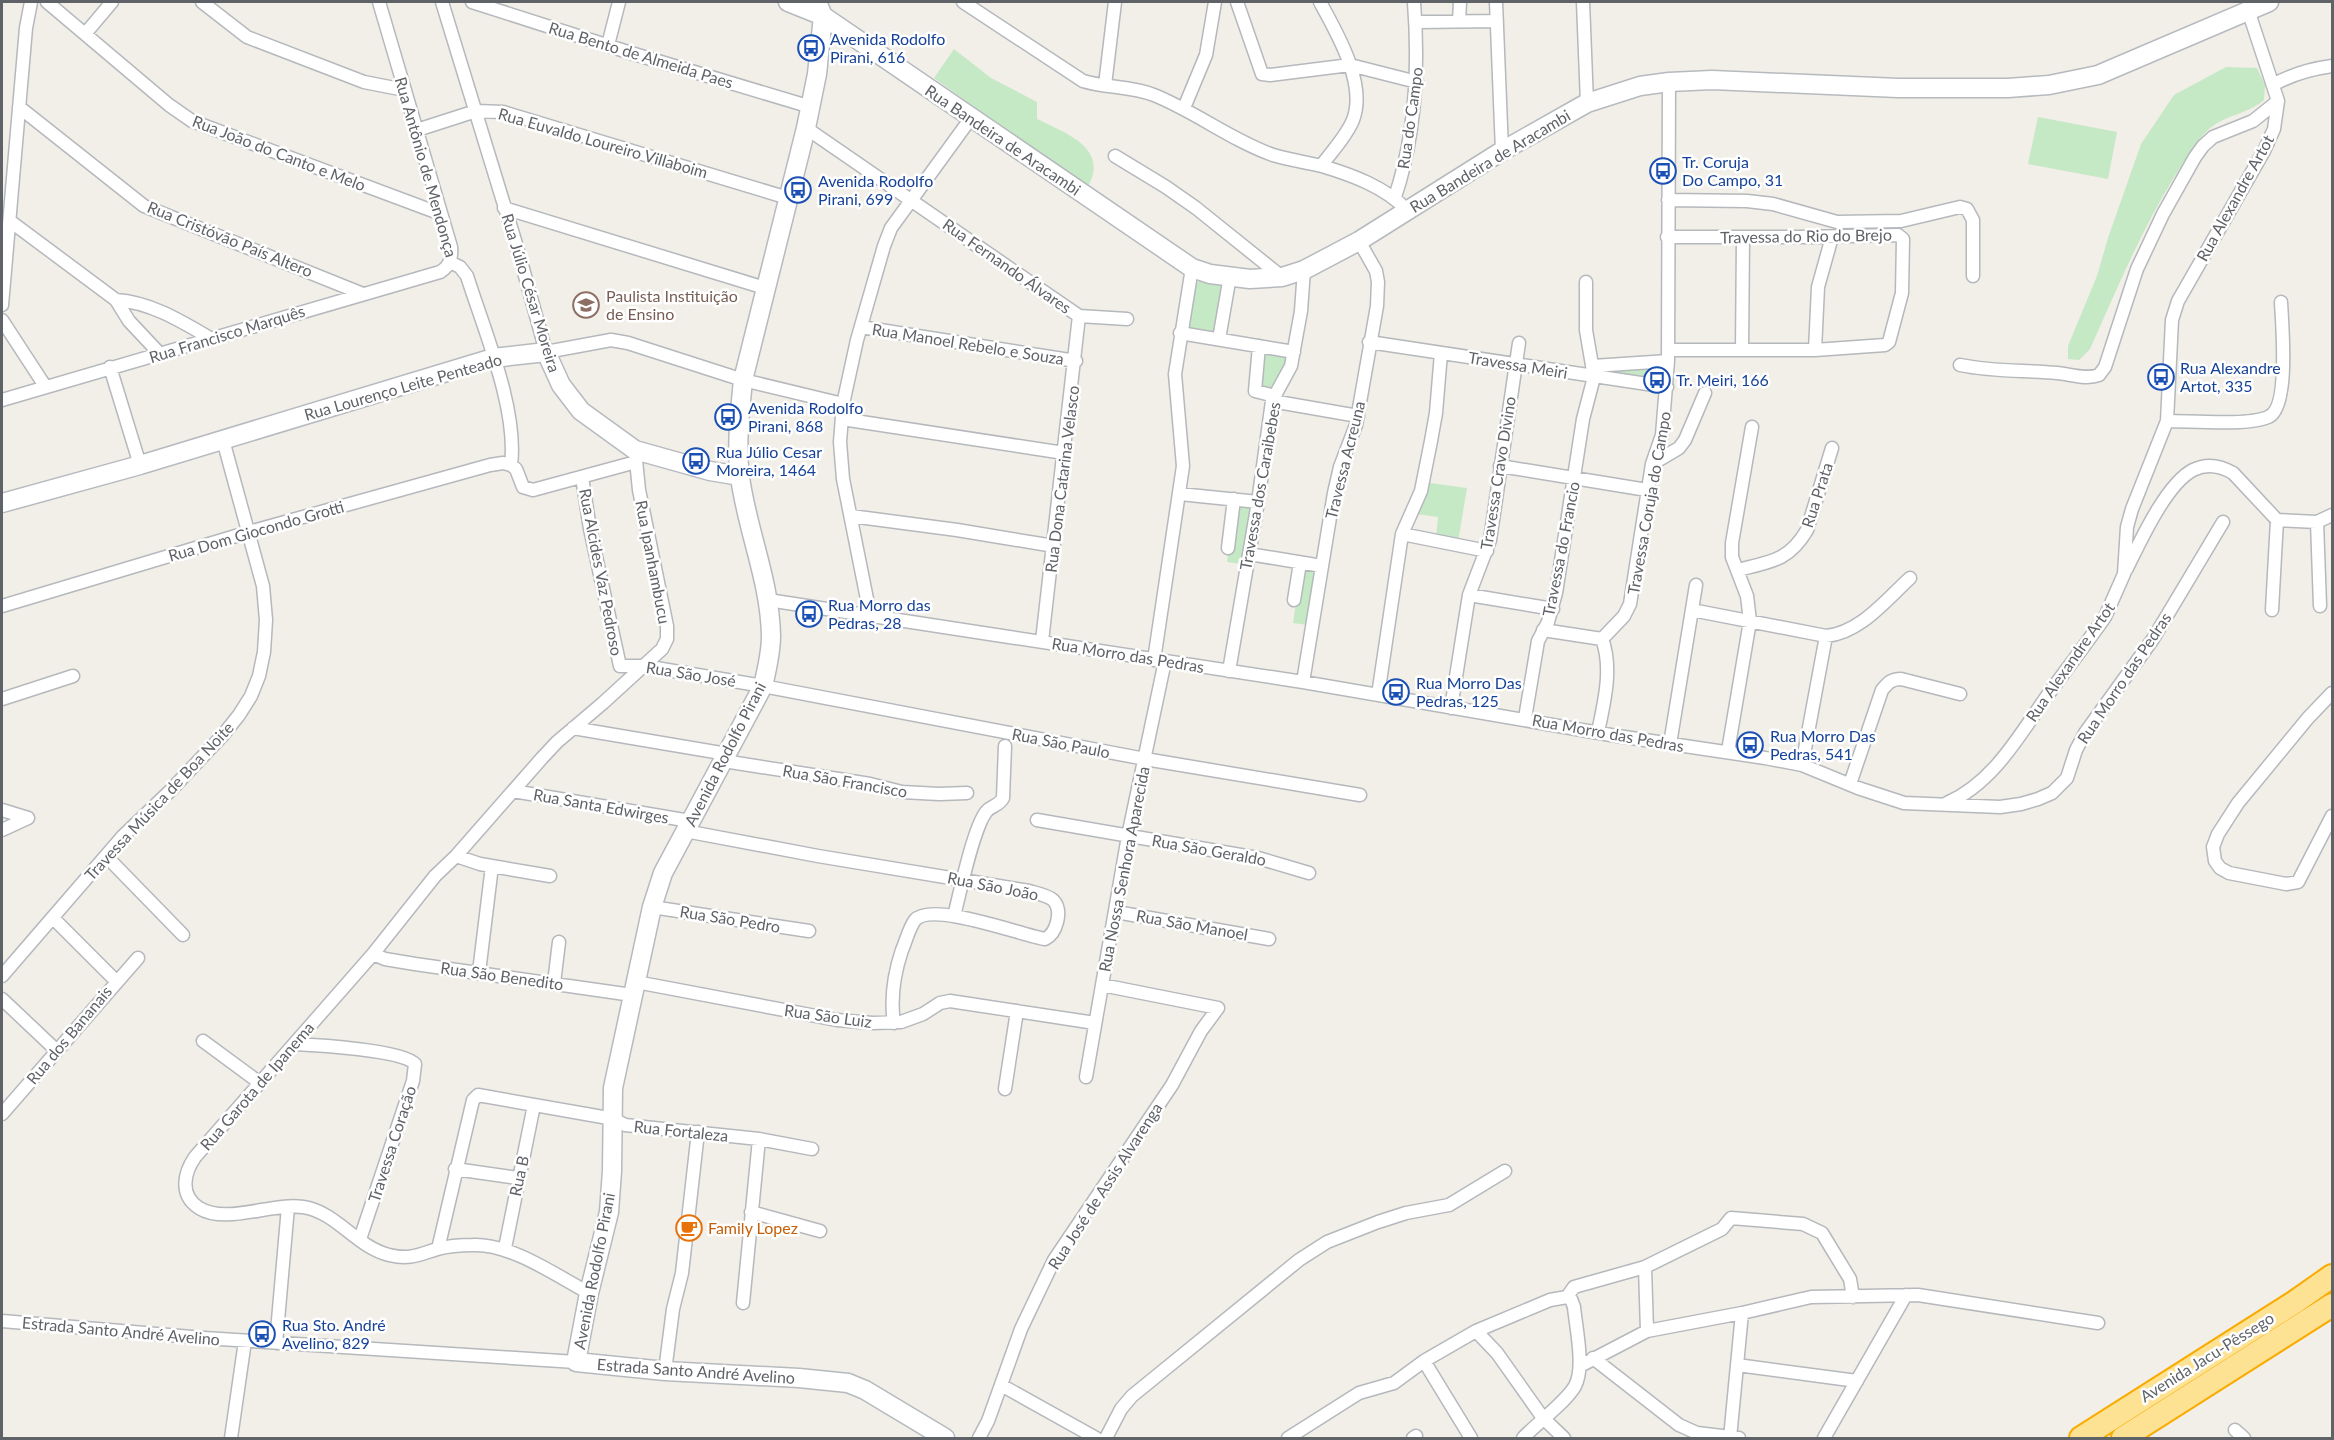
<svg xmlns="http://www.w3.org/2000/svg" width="2334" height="1440" font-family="Lato,sans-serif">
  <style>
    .green { fill: #c5e8c5 }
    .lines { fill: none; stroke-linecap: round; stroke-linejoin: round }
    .street-casing { stroke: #b5b8bc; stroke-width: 15 }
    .secondary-casing { stroke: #b6babf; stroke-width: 21 }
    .highway-casing { stroke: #f9ab00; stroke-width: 26 }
    .street { stroke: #fff; stroke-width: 12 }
    .secondary { stroke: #fff; stroke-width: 18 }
    .highway { stroke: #fde293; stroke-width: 22 }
    .labels { text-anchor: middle; stroke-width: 5; stroke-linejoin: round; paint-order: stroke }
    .transit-label { font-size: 16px; fill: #164399; stroke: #fff; text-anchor: start }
    .street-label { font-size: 16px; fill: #5f6368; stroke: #fff }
    .education-label { font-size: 16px; fill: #785e54; stroke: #fff; text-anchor: start }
    .food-label { font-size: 16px; fill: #c56008; stroke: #fff; text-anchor: start }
  </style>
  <rect width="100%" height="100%" fill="#f1efe8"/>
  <path class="green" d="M954,49L991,78L1037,102V119C1065,133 1111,148 1087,188L934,78Z
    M2226,67L2257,68L2265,85L2264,100C2248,114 2224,115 2208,130C2193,144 2184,162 2173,179C2140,233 2116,291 2090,349L2079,360L2068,359V346L2097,276L2108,238L2141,144L2174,95Z
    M2038,117L2117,132L2108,179L2028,164Z
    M1202,278L1223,284L1217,329L1212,336L1188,331L1195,285Z
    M1263,350L1288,353L1285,371L1273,390L1257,389Z
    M1663,365L1661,382L1604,377L1606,367Z
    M1430,483L1467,488L1458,542L1436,538L1438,517L1416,514Z
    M1236,502L1251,504L1242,564L1227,562Z
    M1302,563L1317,565L1308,625L1293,623Z"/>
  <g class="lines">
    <g class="street-casing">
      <path id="street" d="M47,2L169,105L192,121L441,214
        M202,2L247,37L364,82L405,90
        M442,2L517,247L546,352L611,340L628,343L743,380L843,404
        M472,2L631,53L811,107
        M963,2L1083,81C1106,88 1131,86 1154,95C1196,112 1231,140 1273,155C1289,160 1306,162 1322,166C1352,175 1385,187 1407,210
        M1237,2L1262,74L1270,75L1350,65L1417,82
        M1320,2C1337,33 1367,84 1353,120C1346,137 1332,151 1321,166
        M1496,2L1502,151
        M1583,2L1587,103
        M1459,21L1460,2
        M1416,22L1497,21
        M85,34L112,2
        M608,45L619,2
        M1105,85L1115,2
        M2273,85C2292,74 2310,69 2332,66
        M19,107L144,206L363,294
        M1184,108L1206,55L1215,2
        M806,128L1079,316L1127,319
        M417,130L476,111L503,112L788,198
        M1115,156L1166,187L1196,208L1282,277
        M1395,197C1416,134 1419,67 1414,2
        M1668,200L1747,201L1773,204L1837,222L1901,221L1960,207L1967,209L1973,220V276
        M504,208L765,288
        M10,221L116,300L129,321L160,354
        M1667,237H1799L1898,235L1903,239L1902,293L1889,342L1885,345L1815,350H1668
        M450,262L460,267L467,276C484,330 518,409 511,465
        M116,300C150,302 181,321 210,338
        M2,305L26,28L31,2
        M2,320L45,386
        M861,327L1076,361
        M1180,333L1294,352
        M1219,339L1230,276
        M1369,342L1667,387
        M1259,346L1255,391L1275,396
        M1742,350L1743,238
        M1815,350L1818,287L1832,237
        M1960,365C1995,372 2023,370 2057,373C2070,374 2086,380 2099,375L2105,367L2137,269L2163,214L2195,157L2203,146L2213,137L2253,121L2278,101
        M1593,366L1668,361
        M110,367L140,465
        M2,400L440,272C450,266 452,258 451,247L379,2
        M1272,401L1358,416
        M842,419L1064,453
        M2167,421C2191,421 2248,426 2268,417C2290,409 2282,323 2281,302
        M1652,464L1679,448L1685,440L1705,393
        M511,465L516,469L523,487L533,490L636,462
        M1500,466L1647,490
        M582,477L590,529L620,666H644L763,686L1145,759L1360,795
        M1180,494L1258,502
        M851,516L957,530L1054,546
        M2317,522L2320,606
        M1402,534L1487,551
        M1228,548L1234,499
        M1249,554L1322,566
        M1737,570C1770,562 1789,561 1807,530L1832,448
        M2126,570C2140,542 2166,484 2193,470C2207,463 2221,466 2233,473L2277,520L2317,522L2332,515
        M1469,595L1553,609
        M768,600L1303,682L1611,735L1765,758L1802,765L1858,788L1904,803L2000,807L2021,804L2038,799L2052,793L2067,778L2076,750L2085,733L2153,639L2223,522
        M1294,600L1300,563
        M2,606L249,532L490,465L503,463L511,465
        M1692,610L1826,636C1860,633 1886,600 1910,578
        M2272,610L2277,520
        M870,614L843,479L840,442L843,404L857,340L884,246L891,228L971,118
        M1543,630L1602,639
        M1042,641L1079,316
        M1154,660L1183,466L1175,374L1192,268
        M1229,671L1258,502L1272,401L1291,366L1301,311L1304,270
        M1303,682L1334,493L1340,467L1356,425L1377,306L1378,282L1376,271L1359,241
        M2332,693L2308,718L2238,803L2218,834L2213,847L2215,861L2220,868L2229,873L2286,884L2298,882L2332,816
        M1378,695L1402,534L1421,491L1431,441L1436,413L1441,353
        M2,699L73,676
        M1451,708L1469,595L1490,540L1519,343
        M1525,718L1538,641L1548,622L1556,593L1583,419L1594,377L1586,330V282
        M573,728L727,754
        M1598,732C1604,703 1613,668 1602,639L1624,616L1630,604L1652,464L1662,435L1668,361L1669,82
        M1670,744L1696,585
        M1728,751L1750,621L1747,596L1732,557V543L1752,427
        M724,761L870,784L902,792L939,794L967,793
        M1802,765L1826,636
        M1850,784L1882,690C1888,683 1891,679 1901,679L1960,694
        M513,791L690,821
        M1947,803C1993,783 2019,736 2047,696C2066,670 2086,644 2105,617L2124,574L2127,527L2132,509L2167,421L2172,320L2178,301L2264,151L2274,129L2278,101L2248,10
        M2,810L28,818
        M1037,820L1258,858L1309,873
        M2,830L28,818
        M685,831L818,856L1029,891C1036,893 1047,895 1053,900C1063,910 1057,933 1045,939C1021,935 932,901 915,920C909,928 906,941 902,950C894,974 890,997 894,1023
        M106,856L183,935
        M456,856L480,864L550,876
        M652,907L809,931
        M1116,912L1269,939
        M954,916C960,893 973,829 986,812C990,806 999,806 1003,798L1005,746
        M53,918L116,981
        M373,954L385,959L415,964L632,995
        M479,972L492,866
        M2,976L123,836L171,790L223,735L239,715L251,696L259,676L264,652L266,620L263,586L223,440
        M636,982L837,1020L872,1023L901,1022L923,1014L940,1003L950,1001L1095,1023
        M554,983L559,942
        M1102,985L1218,1008
        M2,999L57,1051
        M203,1041L260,1083
        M294,1044C316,1045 403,1050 415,1064L413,1081L360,1239
        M1086,1077L1128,836L1165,661
        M1005,1089L1017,1011
        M2,1114L138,958
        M455,1169L518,1178
        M751,1212L820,1231
        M505,1248L534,1105
        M438,1249L473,1100L478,1095L614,1119L625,1125L759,1139L812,1149
        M1645,1267L1722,1229L1731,1218L1803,1224L1822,1233L1850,1279L1853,1297
        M589,1293C557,1276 510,1243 473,1245C462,1245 448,1246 437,1249C418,1255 410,1260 389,1255C356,1247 337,1212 303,1207C272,1202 227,1225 199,1208C179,1195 184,1173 195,1157L373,954L435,876L456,856L542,758L557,742L603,703L662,649L667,639V626L639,490L635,450
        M1567,1297L1574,1287L1645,1267L1647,1331
        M743,1303L759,1139
        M2,1321L204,1338L576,1362
        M276,1343L288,1207
        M1593,1358L1679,1425L1697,1433L1739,1438
        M1424,1361L1476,1331
        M1737,1365L1857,1381
        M1580,1366L1647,1331L1742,1313
        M665,1371L673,1309L682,1273L698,1132
        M1001,1385L1096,1438
        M2235,1430L2244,1438
        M231,1438L245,1341
        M979,1438L988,1421L1021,1329L1054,1260L1172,1085L1201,1031L1218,1008
        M1106,1438L1121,1409L1132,1396L1299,1260L1327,1242L1378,1222L1406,1213L1449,1205L1505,1171
        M1288,1438L1359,1393L1394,1383L1424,1361L1471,1438
        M1413,1438L1416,1436
        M1523,1438C1537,1423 1566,1402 1575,1386C1585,1368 1576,1328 1574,1307L1571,1299L1567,1297L1550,1300L1476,1331L1497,1353L1543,1418L1564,1438
        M1730,1438L1742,1313L1811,1297L1918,1295L2098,1323
        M1824,1438L1906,1295"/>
    </g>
    <g class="secondary-casing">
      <path id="secondary" d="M788,2L823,16L1192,268L1210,274L1250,279L1282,277L1304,270L1359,241L1502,151L1587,103L1640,86L1669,82L1712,80L1898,88H2008L2049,85L2098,75L2269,2
        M817,2L823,16L817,74L806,128L743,380C740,411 736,445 740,477C747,530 770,581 771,636C771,653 767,669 763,686L663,873L652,907L613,1088L612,1171L609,1212L589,1293L576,1362L665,1371L799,1378L848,1383L865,1390L945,1438
        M2,503L140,465L493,358L546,352L561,385L581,411L635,450L710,471L740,476"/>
    </g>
    <g class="highway-casing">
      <path id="highway" d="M2081,1438L2295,1302L2332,1276
        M2123,1438L2332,1305"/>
    </g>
    <use href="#street" class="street"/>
    <use href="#secondary" class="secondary"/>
    <use href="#highway" class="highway"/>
  </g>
  <defs>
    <g id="bus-ring" transform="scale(1.35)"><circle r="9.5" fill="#fff" stroke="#1a4fb4" stroke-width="1.5"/><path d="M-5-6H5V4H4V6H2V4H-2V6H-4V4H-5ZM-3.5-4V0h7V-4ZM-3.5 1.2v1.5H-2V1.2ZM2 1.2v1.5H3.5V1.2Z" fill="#1a4fb4"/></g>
    <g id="school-ring" transform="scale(1.35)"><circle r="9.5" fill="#fff" stroke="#8d6e63" stroke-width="1.5"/><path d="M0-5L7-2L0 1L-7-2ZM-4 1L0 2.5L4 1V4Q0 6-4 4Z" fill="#8d6e63"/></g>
    <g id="cafe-ring" transform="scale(1.35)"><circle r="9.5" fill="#fff" stroke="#e8710a" stroke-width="1.5"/><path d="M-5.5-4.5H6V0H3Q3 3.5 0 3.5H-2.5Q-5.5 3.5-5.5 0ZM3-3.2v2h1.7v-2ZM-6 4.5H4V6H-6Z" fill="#e8710a"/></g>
  </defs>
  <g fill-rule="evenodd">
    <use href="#bus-ring" x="811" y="48"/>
    <use href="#bus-ring" x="1663" y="171"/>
    <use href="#bus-ring" x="798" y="190"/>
    <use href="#school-ring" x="586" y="305"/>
    <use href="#bus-ring" x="2161" y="377"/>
    <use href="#bus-ring" x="1657" y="380"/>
    <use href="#bus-ring" x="728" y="417"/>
    <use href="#bus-ring" x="696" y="461"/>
    <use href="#bus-ring" x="809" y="614"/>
    <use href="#bus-ring" x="1396" y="692"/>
    <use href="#bus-ring" x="1750" y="745"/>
    <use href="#cafe-ring" x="689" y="1228"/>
    <use href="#bus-ring" x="262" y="1334"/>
  </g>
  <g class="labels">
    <g class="transit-label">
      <text x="830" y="45">Avenida Rodolfo<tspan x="830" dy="18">Pirani, 616</tspan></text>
      <text x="1682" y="168">Tr. Coruja<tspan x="1682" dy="18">Do Campo, 31</tspan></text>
      <text x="818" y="187">Avenida Rodolfo<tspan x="818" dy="18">Pirani, 699</tspan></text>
      <text x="2180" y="374">Rua Alexandre<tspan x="2180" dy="18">Artot, 335</tspan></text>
      <text x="1676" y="386">Tr. Meiri, 166</text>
      <text x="748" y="414">Avenida Rodolfo<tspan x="748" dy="18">Pirani, 868</tspan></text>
      <text x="716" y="458">Rua Júlio Cesar<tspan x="716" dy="18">Moreira, 1464</tspan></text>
      <text x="828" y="611">Rua Morro das<tspan x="828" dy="18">Pedras, 28</tspan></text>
      <text x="1416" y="689">Rua Morro Das<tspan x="1416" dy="18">Pedras, 125</tspan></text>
      <text x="1770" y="742">Rua Morro Das<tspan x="1770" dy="18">Pedras, 541</tspan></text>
      <text x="282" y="1331">Rua Sto. André<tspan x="282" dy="18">Avelino, 829</tspan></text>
    </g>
    <g class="street-label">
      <text transform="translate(641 55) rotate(17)" y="6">Rua Bento de Almeida Paes</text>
      <text transform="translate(1410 118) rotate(-82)" y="6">Rua do Campo</text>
      <text transform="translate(1003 140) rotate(34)" y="6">Rua Bandeira de Aracambi</text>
      <text transform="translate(603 143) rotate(16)" y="6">Rua Euvaldo Loureiro Villaboim</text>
      <text transform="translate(279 153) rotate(21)" y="6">Rua João do Canto e Melo</text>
      <text transform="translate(1490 161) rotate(-31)" y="6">Rua Bandeira de Aracambi</text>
      <text transform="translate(426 167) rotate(74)" y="6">Rua Antônio de Mendonça</text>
      <text transform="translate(2235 198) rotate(-61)" y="6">Rua Alexandre Artot</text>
      <text transform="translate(1806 236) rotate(-1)" y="6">Travessa do Rio do Brejo</text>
      <text transform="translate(230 239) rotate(22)" y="6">Rua Cristóvão País Altero</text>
      <text transform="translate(1007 266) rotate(35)" y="6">Rua Fernando Álvares</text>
      <text transform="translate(531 293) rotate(73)" y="6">Rua Júlio César Moreira</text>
      <text transform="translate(227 334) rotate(-17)" y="6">Rua Francisco Marquês</text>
      <text transform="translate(968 344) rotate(9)" y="6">Rua Manoel Rebelo e Souza</text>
      <text transform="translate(1518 365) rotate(9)" y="6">Travessa Meiri</text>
      <text transform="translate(403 387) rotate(-16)" y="6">Rua Lourenço Leite Penteado</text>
      <text transform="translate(1345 460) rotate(-76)" y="6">Travessa Acreuna</text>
      <text transform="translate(1498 473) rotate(-81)" y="6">Travessa Cravo Divino</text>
      <text transform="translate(1062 479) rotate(-83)" y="6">Rua Dona Catarina Velasco</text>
      <text transform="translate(1260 486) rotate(-80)" y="6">Travessa dos Caraibebes</text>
      <text transform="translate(1817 495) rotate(-72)" y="6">Rua Prata</text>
      <text transform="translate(1649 503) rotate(-80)" y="6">Travessa Coruja do Campo</text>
      <text transform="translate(256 531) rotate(-16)" y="6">Rua Dom Giocondo Grotti</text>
      <text transform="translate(1561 549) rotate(-79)" y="6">Travessa do Francio</text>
      <text transform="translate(653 562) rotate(79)" y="6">Rua Ipanhambucu</text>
      <text transform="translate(601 572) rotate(79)" y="6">Rua Alcides Vaz Pedroso</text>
      <text transform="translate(1128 655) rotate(9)" y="6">Rua Morro das Pedras</text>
      <text transform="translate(2070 662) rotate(-55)" y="6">Rua Alexandre Artot</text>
      <text transform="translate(691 674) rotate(9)" y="6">Rua São José</text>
      <text transform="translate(2124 678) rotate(-56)" y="6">Rua Morro das Pedras</text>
      <text transform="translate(1608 733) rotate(10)" y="6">Rua Morro das Pedras</text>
      <text transform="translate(1061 743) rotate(11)" y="6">Rua São Paulo</text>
      <text transform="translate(725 754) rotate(-63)" y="6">Avenida Rodolfo Pirani</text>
      <text transform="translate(845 781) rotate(10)" y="6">Rua São Francisco</text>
      <text transform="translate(159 801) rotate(-47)" y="6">Travessa Música de Boa Noite</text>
      <text transform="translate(601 806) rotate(10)" y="6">Rua Santa Edwirges</text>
      <text transform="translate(1209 850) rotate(10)" y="6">Rua São Geraldo</text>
      <text transform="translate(1124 869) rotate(-79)" y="6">Rua Nossa Senhora Aparecida</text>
      <text transform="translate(993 886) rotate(11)" y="6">Rua São João</text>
      <text transform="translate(730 919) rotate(9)" y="6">Rua São Pedro</text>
      <text transform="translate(1192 925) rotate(10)" y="6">Rua São Manoel</text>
      <text transform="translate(502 976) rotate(8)" y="6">Rua São Benedito</text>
      <text transform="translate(828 1016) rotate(8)" y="6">Rua São Luiz</text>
      <text transform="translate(69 1035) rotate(-50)" y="6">Rua dos Bananais</text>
      <text transform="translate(257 1086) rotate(-49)" y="6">Rua Garota de Ipanema</text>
      <text transform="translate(681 1131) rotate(6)" y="6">Rua Fortaleza</text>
      <text transform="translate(392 1144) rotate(-72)" y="6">Travessa Coração</text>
      <text transform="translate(519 1176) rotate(-78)" y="6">Rua B</text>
      <text transform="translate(1105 1186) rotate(-57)" y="6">Rua José de Assis Alvarenga</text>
      <text transform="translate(594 1271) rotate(-79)" y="6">Avenida Rodolfo Pirani</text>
      <text transform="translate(121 1331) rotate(5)" y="6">Estrada Santo André Avelino</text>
      <text transform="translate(2207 1357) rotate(-32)" y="6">Avenida Jacu-Pêssego</text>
      <text transform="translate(696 1371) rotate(4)" y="6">Estrada Santo André Avelino</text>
    </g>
    <g class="education-label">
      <text x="606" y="302">Paulista Instituição<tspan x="606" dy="18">de Ensino</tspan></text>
    </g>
    <g class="food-label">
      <text x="708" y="1234">Family Lopez</text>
    </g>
  </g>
  <rect width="2334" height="1440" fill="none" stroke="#5f6368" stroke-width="6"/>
</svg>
